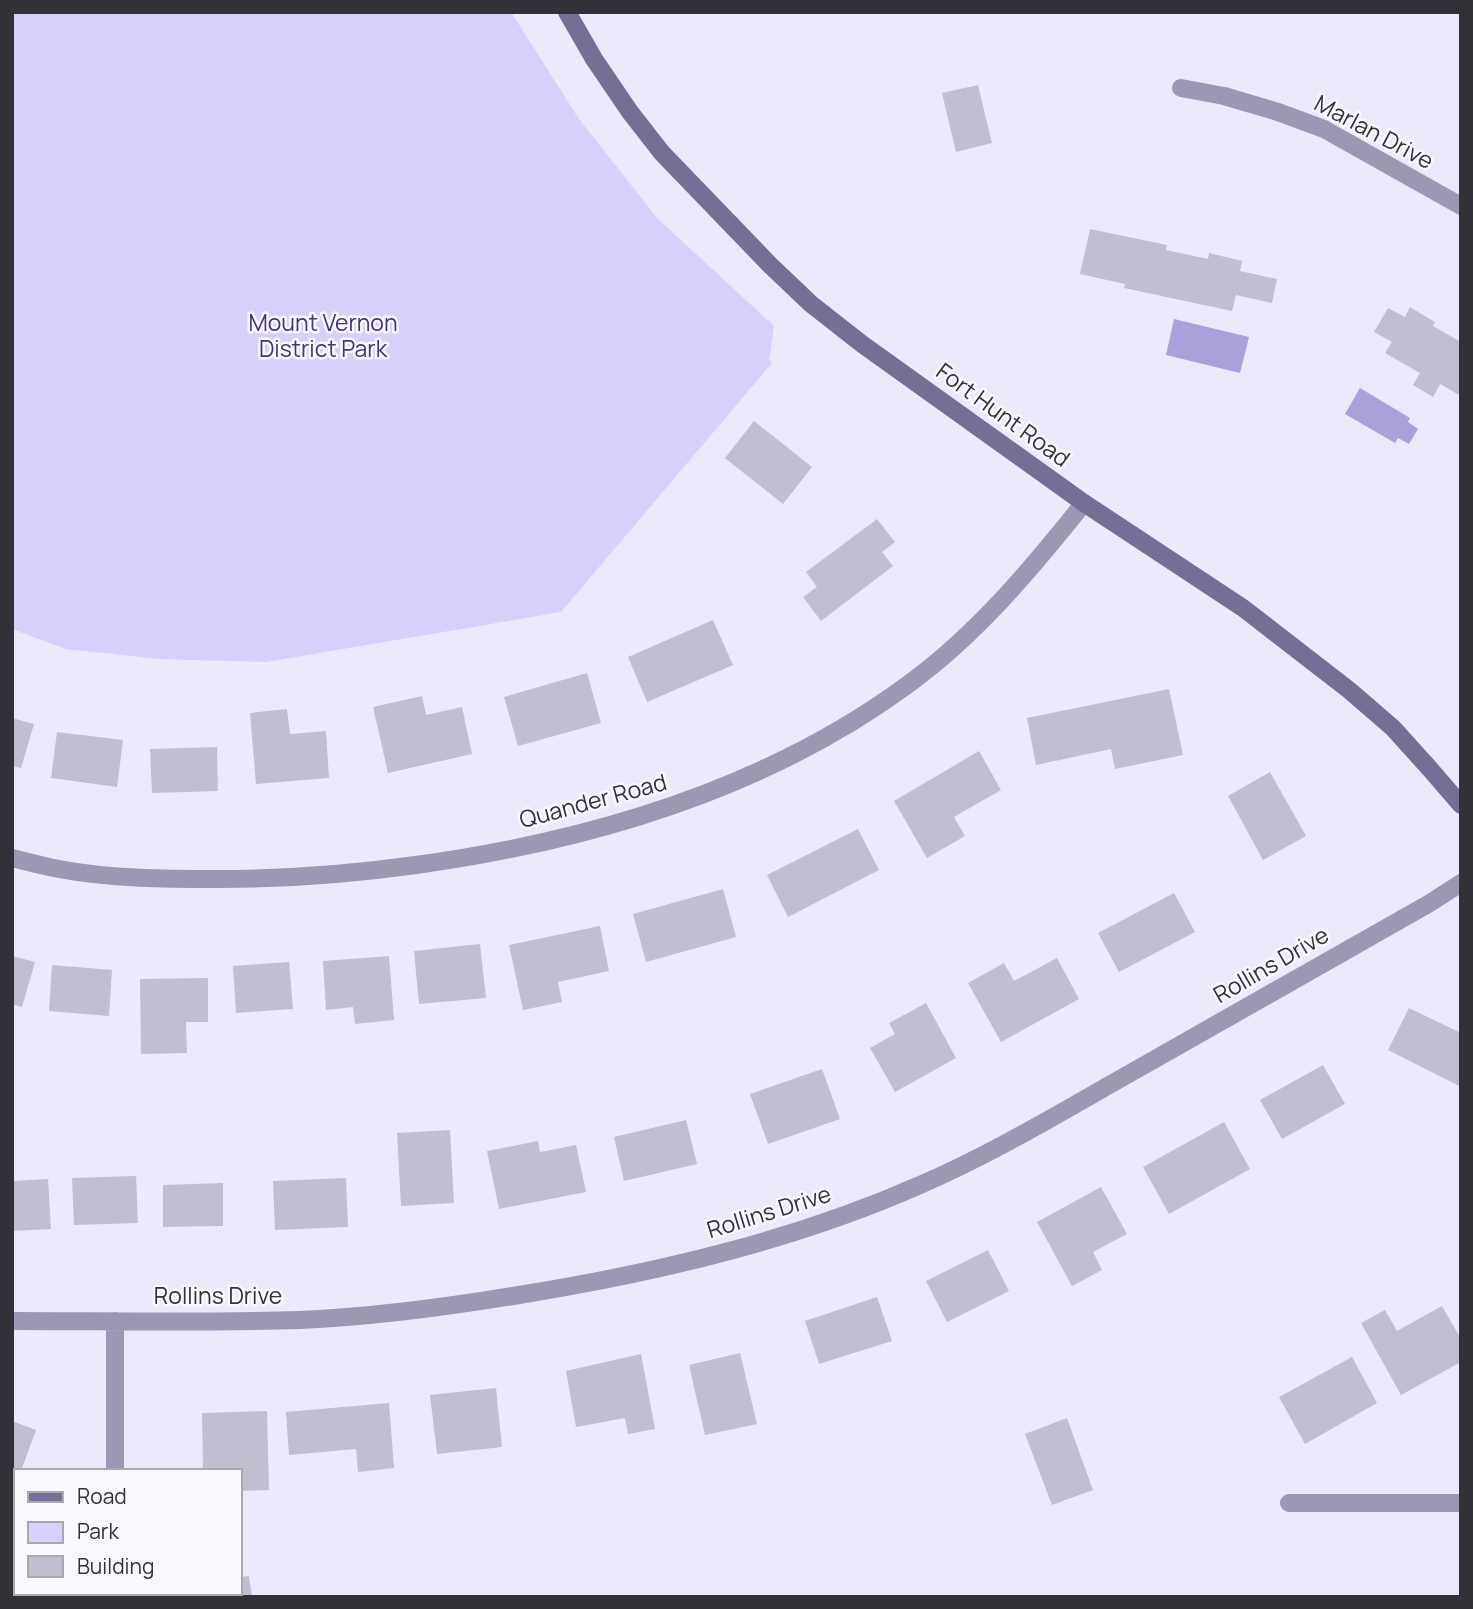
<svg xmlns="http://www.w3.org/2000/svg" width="1473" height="1609" font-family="Manrope,sans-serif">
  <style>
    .green { fill: #d7d0fa }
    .water { fill: #aca0dc }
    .building { fill: #c1becf }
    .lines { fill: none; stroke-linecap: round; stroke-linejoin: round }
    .minor { stroke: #9c97b2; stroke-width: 18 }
    .tertiary { stroke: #9c97b2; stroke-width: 18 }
    .secondary { stroke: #766f95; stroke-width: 18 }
    .labels { text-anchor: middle; stroke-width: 5; stroke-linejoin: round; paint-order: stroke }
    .street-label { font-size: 23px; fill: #323137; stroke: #f9f8ff }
    .park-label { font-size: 23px; fill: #47327a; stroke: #f9f8ff }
  </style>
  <rect width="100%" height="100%" fill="#ece9fb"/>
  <path class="green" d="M12,12H511L579,119L658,219L774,326L769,360L772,363L561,612L266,662L160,659L66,649L12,629Z"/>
  <path class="water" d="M1174,319L1249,337L1240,373L1166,355Z
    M1360,388L1410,418L1408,422L1418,429L1409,444L1398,438L1395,443L1345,414Z"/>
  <path class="building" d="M978,85L992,143L956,152L942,93Z
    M1090,229L1167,245L1166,250L1208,259L1209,253L1242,261L1240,271L1277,279L1272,303L1236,295L1232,311L1124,288L1125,284L1080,274Z
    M1410,307L1435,322L1433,326L1461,342V396L1440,384L1433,397L1413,385L1420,373L1385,353L1392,342L1374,332L1388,308L1405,317Z
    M754,421L812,467L783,504L725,458Z
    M877,519L895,542L882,552L893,566L821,621L803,597L817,587L806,572Z
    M713,620L733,665L647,702L628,657Z
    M587,673L601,723L518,746L504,697Z
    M1169,689L1183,755L1115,769L1111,749L1036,765L1027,718Z
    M422,696L426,715L462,707L472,754L388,773L373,707Z
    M287,709L290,734L326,731L329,778L256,784L250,713Z
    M12,718L34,724L21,768L12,766Z
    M57,732L123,740L117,787L51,778Z
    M217,747L218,791L152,793L150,749Z
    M979,751L1001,790L954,817L965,836L927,858L894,801Z
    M1270,772L1306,836L1263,860L1228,796Z
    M858,829L879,870L788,917L767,875Z
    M723,889L736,937L646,962L633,914Z
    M1174,893L1195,932L1119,972L1098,933Z
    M600,926L609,971L558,982L562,1002L523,1010L509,945Z
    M480,944L486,998L419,1004L414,951Z
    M12,956L35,962L22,1007L12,1004Z
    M389,956L394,1020L355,1024L353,1007L326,1010L323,961Z
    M1057,958L1079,999L1001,1042L968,983L1004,963L1014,981Z
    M289,962L293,1009L236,1013L233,966Z
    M52,965L112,970L109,1016L49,1011Z
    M208,978V1022H186L187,1053L141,1054L140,979Z
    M926,1003L956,1058L895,1092L870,1048L895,1034L889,1023Z
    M1409,1008L1461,1033V1087L1388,1050Z
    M1323,1065L1345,1104L1282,1139L1260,1100Z
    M822,1069L840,1119L768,1144L750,1094Z
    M686,1120L697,1164L624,1181L614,1137Z
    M1224,1122L1250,1169L1169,1214L1143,1167Z
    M450,1130L454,1203L401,1206L397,1133Z
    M538,1141L540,1152L576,1145L586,1192L499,1209L487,1151Z
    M136,1176L138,1223L74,1225L72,1178Z
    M346,1178L348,1227L275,1230L273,1181Z
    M48,1179L51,1229L12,1231V1181Z
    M223,1183V1226L163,1227V1185Z
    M1101,1187L1127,1234L1093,1252L1102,1270L1072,1286L1037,1222Z
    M988,1250L1009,1291L947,1322L926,1281Z
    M877,1297L892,1341L819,1364L805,1321Z
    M1442,1306L1461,1339V1362L1401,1395L1361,1323L1385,1310L1397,1331Z
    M740,1353L757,1424L705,1435L689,1365Z
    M641,1354L655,1429L628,1434L625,1418L576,1427L566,1371Z
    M1352,1357L1377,1403L1305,1444L1279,1397Z
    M496,1388L502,1447L437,1454L430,1395Z
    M389,1403L394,1468L358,1472L356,1449L289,1455L286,1412Z
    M267,1411L269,1490L240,1491V1471H203L202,1413Z
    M1067,1418L1093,1490L1052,1505L1025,1434Z
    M12,1421L36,1430L21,1471L12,1468Z
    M249,1576L252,1597H200L199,1593H240V1577Z"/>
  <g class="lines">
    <path class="minor" d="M1181,88L1224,96L1278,112L1324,129L1461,206
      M12,1321C108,1321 205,1323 300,1320C373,1317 447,1307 519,1295C655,1273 793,1241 920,1185C994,1153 1063,1111 1134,1071C1233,1015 1332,959 1430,903L1461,883
      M115,1471V1321
      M1289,1503H1461
      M12,1581H16
      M107,1597V1593"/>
    <path class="tertiary" d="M12,858C28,862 43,866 59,869C112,879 166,879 220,879C286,879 351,874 416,865C590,841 767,789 910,683C978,633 1032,568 1084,503"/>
    <path class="secondary" d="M567,12L594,59L630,112L662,153L770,265L811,304L862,344L1084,503L1243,608L1349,690L1393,728L1430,769L1461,805"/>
  </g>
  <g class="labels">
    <g class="street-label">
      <text transform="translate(1374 132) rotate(28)" y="8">Marlan Drive</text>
      <text transform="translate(1003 415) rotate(36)" y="8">Fort Hunt Road</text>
      <text transform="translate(593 801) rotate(-15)" y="8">Quander Road</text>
      <text transform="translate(1271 965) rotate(-30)" y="8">Rollins Drive</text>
      <text transform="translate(769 1212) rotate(-17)" y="8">Rollins Drive</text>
      <text x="218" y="1304">Rollins Drive</text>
    </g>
    <g class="park-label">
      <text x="323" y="331">Mount Vernon<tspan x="323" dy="26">District Park</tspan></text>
    </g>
  </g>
  <rect width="1473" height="1609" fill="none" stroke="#323137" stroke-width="28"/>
  <rect x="14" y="1469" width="228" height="126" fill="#f9f8ff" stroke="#a9a8af" stroke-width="2"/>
  <rect x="28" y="1492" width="35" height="10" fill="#766f95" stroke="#a9a8af" stroke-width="2"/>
  <text x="77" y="1504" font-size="21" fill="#323137">Road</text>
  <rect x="28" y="1522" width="35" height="21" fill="#d7d0fa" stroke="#a9a8af" stroke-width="2"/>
  <text x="77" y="1539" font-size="21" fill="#323137">Park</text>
  <rect x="28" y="1556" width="35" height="21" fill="#c1becf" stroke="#a9a8af" stroke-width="2"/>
  <text x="77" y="1574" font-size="21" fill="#323137">Building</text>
</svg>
